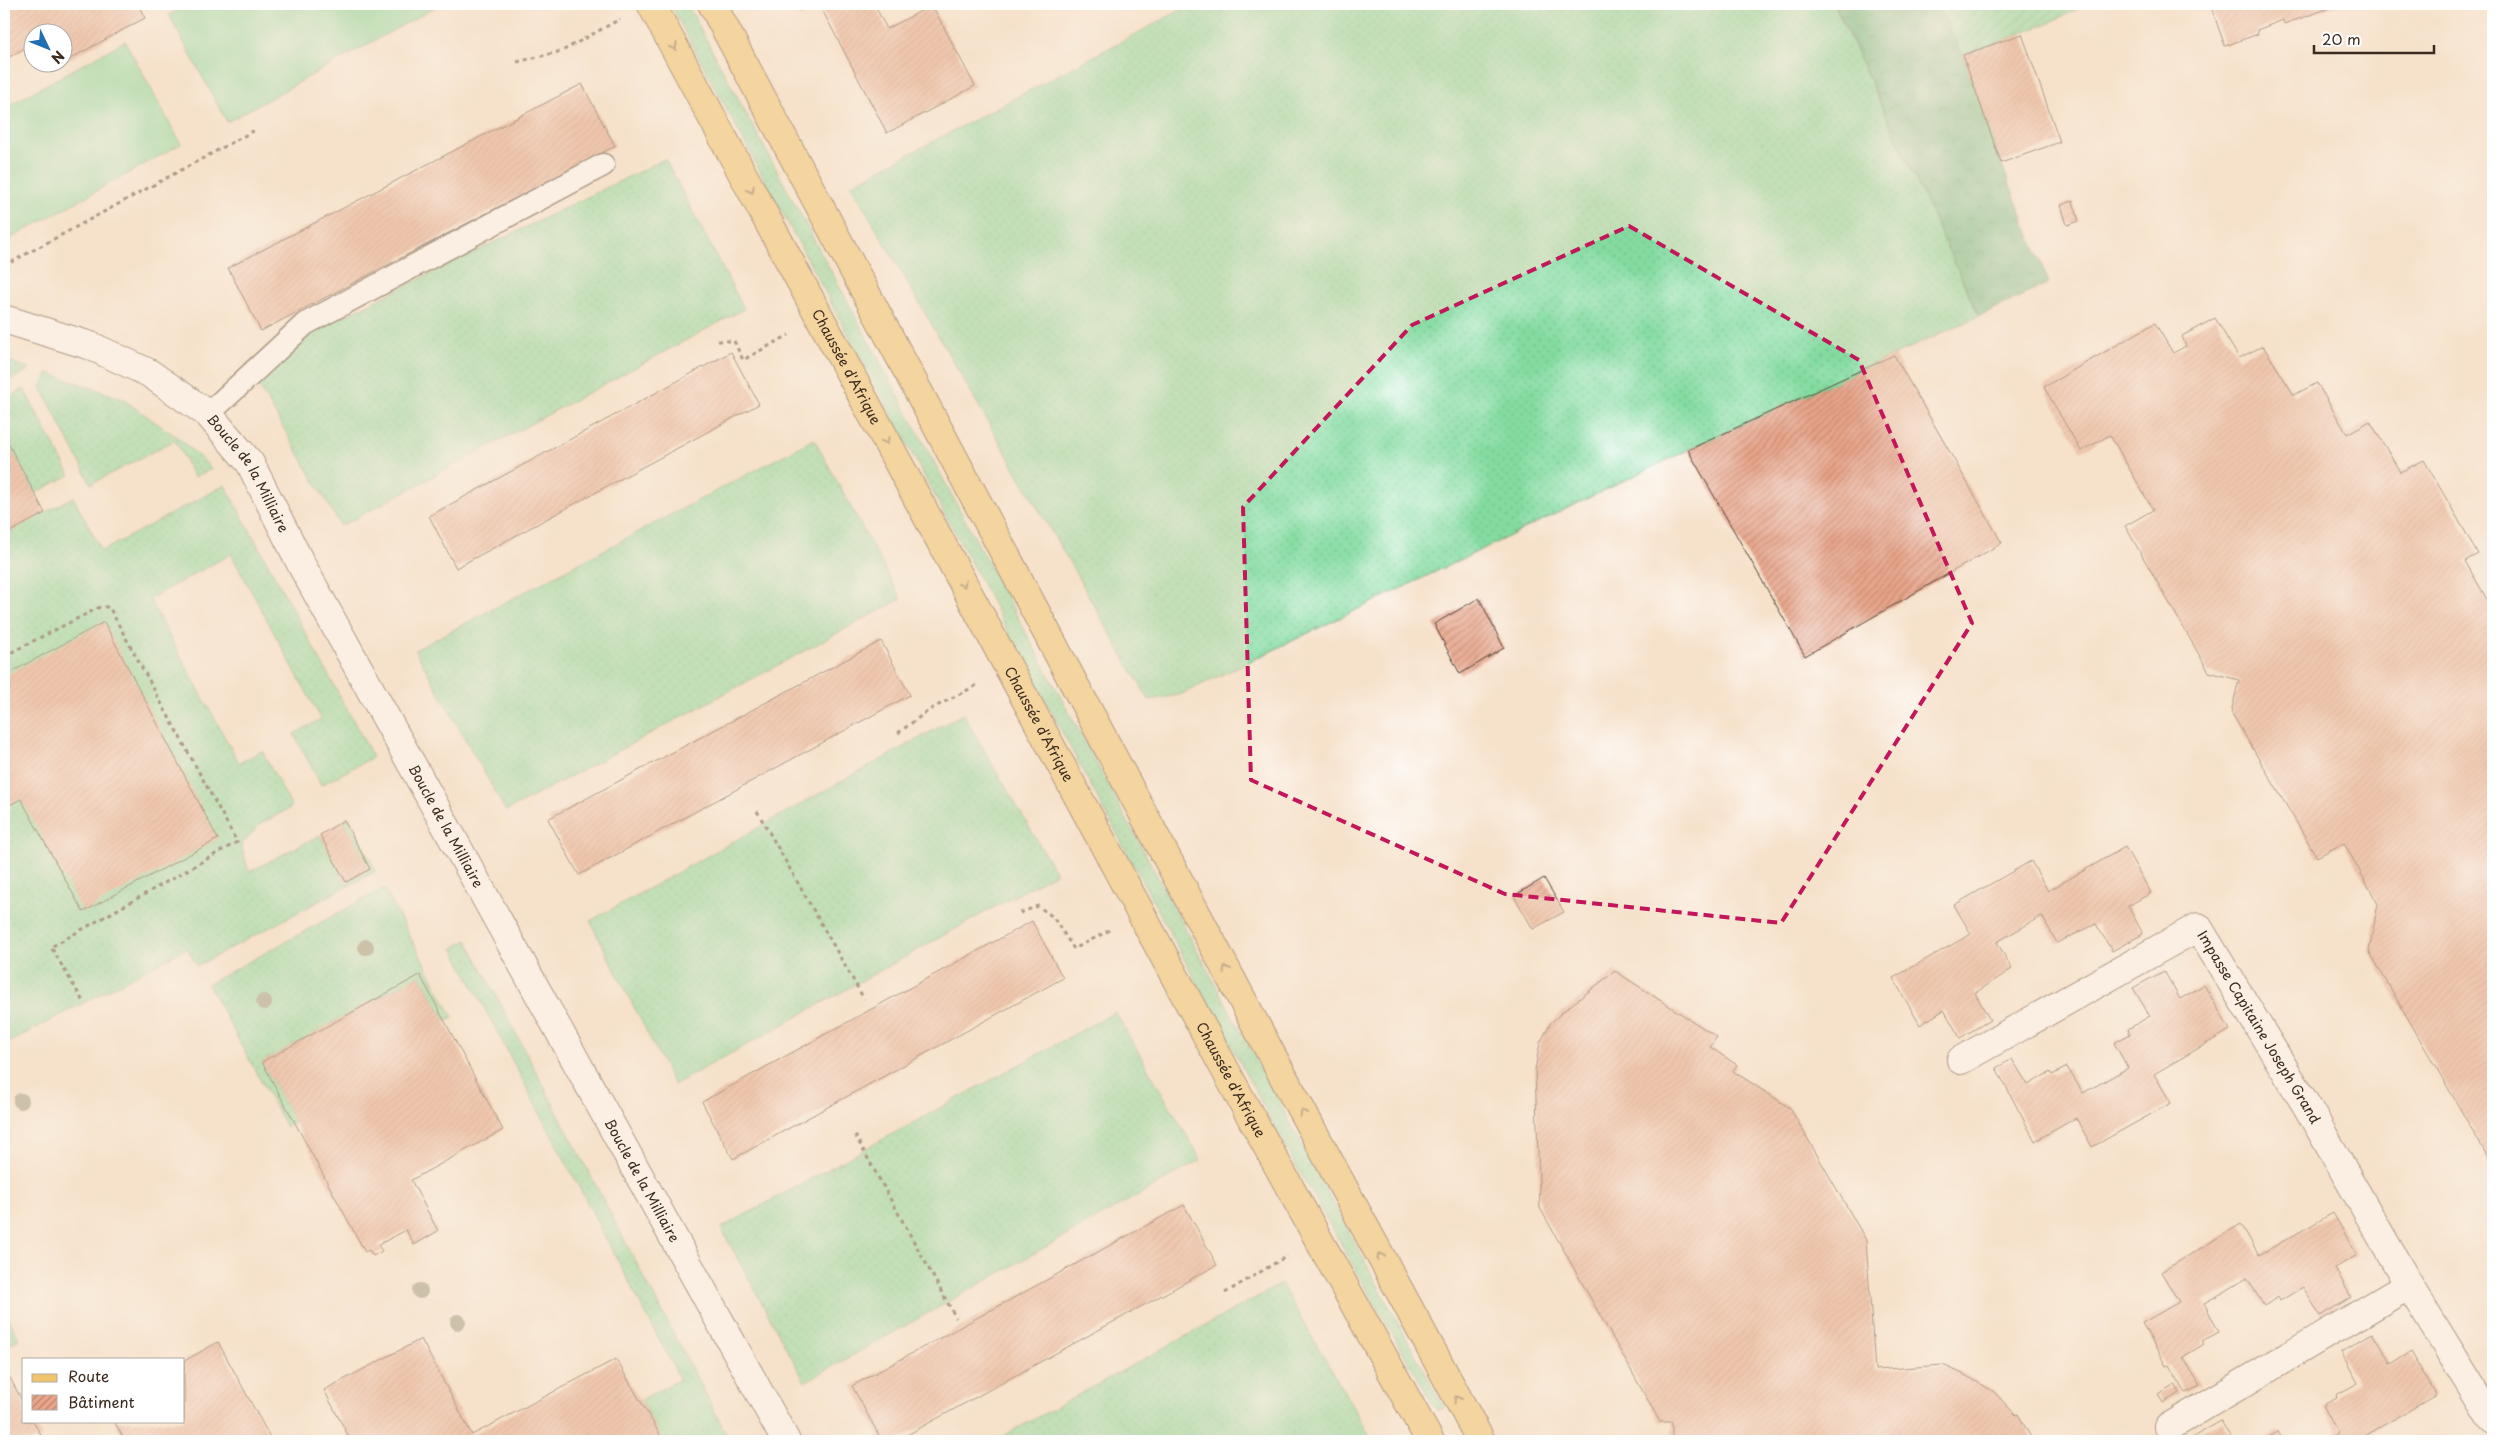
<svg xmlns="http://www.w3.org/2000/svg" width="2497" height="1445" font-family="'Playpen Sans',sans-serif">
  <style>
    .grass { fill: url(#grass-dots); stroke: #5f825f }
    .forest { fill: url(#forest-crowns); stroke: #527252 }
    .garden { fill: url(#garden-furrows); stroke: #5f825f }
    .pitch { fill: #83dba0; stroke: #5f825f }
    .building { fill: url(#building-hatch) }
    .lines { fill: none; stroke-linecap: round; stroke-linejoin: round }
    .lane-casing { stroke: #574538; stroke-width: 25 }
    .street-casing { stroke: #574538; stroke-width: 30 }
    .primary-casing { stroke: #574538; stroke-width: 30 }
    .path { stroke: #574538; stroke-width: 3; stroke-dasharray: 4 4; stroke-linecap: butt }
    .lane { stroke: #fff; stroke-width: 22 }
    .street { stroke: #fff; stroke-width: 28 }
    .primary { stroke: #f1c36a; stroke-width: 28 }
    .tree { fill: #9b9a81 }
    .oneway { stroke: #8d6f40 }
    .marked { fill: none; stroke: #c2185b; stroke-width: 4; stroke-dasharray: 10 6; stroke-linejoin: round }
    .labels { text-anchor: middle; stroke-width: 5; stroke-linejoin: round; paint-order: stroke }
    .street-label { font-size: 14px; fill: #3b2a1e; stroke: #fff }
  </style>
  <defs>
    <pattern id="grass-dots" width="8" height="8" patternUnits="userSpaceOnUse" patternTransform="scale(1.25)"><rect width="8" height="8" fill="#83dba0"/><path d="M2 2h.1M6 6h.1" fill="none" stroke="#72bc89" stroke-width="1.8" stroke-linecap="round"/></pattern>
    <pattern id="forest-crowns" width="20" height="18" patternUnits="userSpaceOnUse" patternTransform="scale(1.25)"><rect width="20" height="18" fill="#6abb86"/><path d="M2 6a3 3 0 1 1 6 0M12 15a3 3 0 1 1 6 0" fill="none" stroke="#58986d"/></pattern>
    <pattern id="garden-furrows" width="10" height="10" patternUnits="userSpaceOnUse" patternTransform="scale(1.25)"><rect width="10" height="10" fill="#83dba0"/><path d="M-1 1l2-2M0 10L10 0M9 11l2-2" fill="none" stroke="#72bc89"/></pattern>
    <pattern id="building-hatch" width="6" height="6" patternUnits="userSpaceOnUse" patternTransform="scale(1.25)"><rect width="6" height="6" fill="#e8a489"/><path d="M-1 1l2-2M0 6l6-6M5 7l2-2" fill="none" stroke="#bd866f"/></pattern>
  </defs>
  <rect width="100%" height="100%" fill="#fff"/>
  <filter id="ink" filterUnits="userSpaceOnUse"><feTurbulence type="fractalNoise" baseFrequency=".02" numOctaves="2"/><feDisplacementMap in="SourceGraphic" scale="10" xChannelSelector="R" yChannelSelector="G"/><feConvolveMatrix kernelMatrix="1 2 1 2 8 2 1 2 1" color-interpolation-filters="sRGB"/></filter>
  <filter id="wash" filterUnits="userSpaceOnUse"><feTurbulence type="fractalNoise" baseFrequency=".0096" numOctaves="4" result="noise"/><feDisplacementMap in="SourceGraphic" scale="20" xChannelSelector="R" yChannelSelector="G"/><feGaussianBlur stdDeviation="1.12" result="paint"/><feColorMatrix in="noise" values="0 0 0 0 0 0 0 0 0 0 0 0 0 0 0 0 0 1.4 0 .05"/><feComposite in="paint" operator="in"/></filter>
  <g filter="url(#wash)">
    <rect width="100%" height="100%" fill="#f6e1ca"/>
    <path class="grass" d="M670,4H687L1444,1408L1437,1411L1291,1157Z
      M1192,4H1834L1979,316L1688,450L1180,695L1149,700L851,185Z
      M665,159L744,309L341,526L246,364Z
      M4,359L30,369L4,383Z
      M48,373L121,398L181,440L212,469L194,477L175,440L91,484L41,387Z
      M24,389L70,475L35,493L4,435V400Z
      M814,439L901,599L506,811L415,650Z
      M225,485L373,757L321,785L294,734L321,719L231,554L149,599L239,763L262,751L292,807L260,824L241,845L249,872L320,835L345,882L369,869L344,820L348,817L376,871L197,966L187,948L4,1045V520L10,532L73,497L102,551Z
      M963,714L1056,873L674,1085L590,921Z
      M384,888L453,1017L446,1021L420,975L262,1062L295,1122L286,1127L208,984Z
      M467,940L730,1441H656L661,1438L641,1400L680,1379L453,948Z
      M1115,1012L1201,1160L805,1382L721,1228Z
      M1281,1284L1373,1441H994Z
      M4,1309L19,1339L4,1347Z"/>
    <path class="forest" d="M1835,4H1936L1963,55L2001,163L2049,283L1979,316Z"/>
    <path class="garden" d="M1936,4H2087L2051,22L1963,55Z"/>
    <path class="pitch" d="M189,4H439V5L227,122L169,15Z
      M125,41L181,144L4,242V108Z"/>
    <g id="blocks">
      <path class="building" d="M4,4H138L145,18L62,63V32H32V44L4,60Z
        M796,4H812L799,11Z
        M819,4H874L887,29L932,5L975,86L887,133Z
        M2210,4H2341L2284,24L2283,20L2257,30L2258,34L2225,46Z
        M2022,34L2060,142L2001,163L1963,55Z
        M582,84L615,146L261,331L228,268Z
        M2073,201L2079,221L2067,225L2061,205Z
        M2215,318L2239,358L2263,346L2294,395L2317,383L2347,434L2370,421L2400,472L2424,460L2478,554L2465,561L2493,610V1166L2369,951L2378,904L2344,843L2317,857L2231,712L2239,680L2209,672L2125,526L2153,510L2110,435L2081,451L2044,387L2155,323L2173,353L2186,346L2182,336Z
        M731,352L759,404L456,568L429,516Z
        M1894,355L2002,543L1805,656L1688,450Z
        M4,435L45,513L10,532L4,520Z
        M1479,598L1504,648L1460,674L1434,624Z
        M104,622L218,839L83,912L21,799L4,808V676Z
        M881,641L910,695L579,875L548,819Z
        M344,820L370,869L346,882L320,835Z
        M2125,847L2151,893L2128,906L2143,934L2112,951L2096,924L2057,943L2042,916L1997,942L2012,969L1975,993L1990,1020L1960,1038L1944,1010L1920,1025L1893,978L1971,934L1954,905L2031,861L2048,891Z
        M1544,878L1564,912L1533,929L1514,896Z
        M1032,921L1063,978L733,1159L702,1102Z
        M1615,971L1717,1037L1710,1047L1737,1065L1733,1071L1790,1108L1866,1240L1875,1370L1943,1365L1963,1374L1993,1391L2016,1415L2018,1414L2033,1441H1672V1422H1660L1540,1208L1535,1070L1540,1043L1550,1024L1562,1012Z
        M2164,971L2180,999L2204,985L2230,1030L2154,1074L2171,1103L2092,1147L2076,1118L2035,1141L1996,1068L2012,1059L2028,1085L2050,1072L2052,1075L2067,1067L2083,1093L2128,1068L2114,1043L2130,1034L2128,1029L2150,1016L2133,988Z
        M420,975L503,1130L411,1180L438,1231L414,1245L406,1230L378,1245L382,1251L373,1256L369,1250L365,1252L262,1062Z
        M1184,1205L1217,1265L896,1441H882L852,1386Z
        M2333,1213L2357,1255L2335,1268L2351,1297L2320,1316L2303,1287L2280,1301L2278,1297L2264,1306L2247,1278L2226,1291L2204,1303L2219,1332L2202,1341L2204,1344L2183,1357L2200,1385L2186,1393L2169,1365L2166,1366L2142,1323L2179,1302L2161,1272L2241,1224L2259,1255Z
        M2372,1333L2391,1364L2411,1352L2436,1395L2363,1437L2365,1441H2324L2338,1434L2323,1405L2337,1398L2336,1395L2338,1394L2358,1383L2341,1352Z
        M421,1339L472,1435L616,1359L662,1438L656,1441H351L324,1390Z
        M218,1342L272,1441H125L114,1421H184V1361Z
        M4,1367L24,1404V1421H33L42,1437L33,1441H4Z
        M2175,1384L2180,1393L2163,1403L2158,1394Z
        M2221,1421L2233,1441H2189L2188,1440Z
        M2278,1432L2284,1441H2255L2262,1438L2263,1440Z"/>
    </g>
  </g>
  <g filter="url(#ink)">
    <use href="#blocks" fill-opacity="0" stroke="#574538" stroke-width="1"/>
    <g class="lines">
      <g class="lane-casing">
        <path id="lane" d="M208,414L305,324L603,165"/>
      </g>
      <g class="street-casing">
        <g id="street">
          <path id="s1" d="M4,319L91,346L149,373L208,414L250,463L302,566L786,1441"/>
          <path id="s2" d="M1961,1060L2198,927L2308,1108L2409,1285L2493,1422"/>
          <path d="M2169,1427L2409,1285"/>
        </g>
      </g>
      <g class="primary-casing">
        <g id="primary">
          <path id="s3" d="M651,4L1242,1101L1430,1441"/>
          <path d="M712,4L1284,1078L1481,1441"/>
        </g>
      </g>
      <path class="path" d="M517,62L562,51L620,19
        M4,266L255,130
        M718,341H734L743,360L789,335
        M4,656L100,607H109L237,842L51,947L84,1003
        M898,733L929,710L979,684
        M757,811L864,999
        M1020,913L1038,906L1053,917L1074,949L1110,930
        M855,1135L956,1318
        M1225,1293L1287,1256"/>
      <use href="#lane" class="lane"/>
      <use href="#street" class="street"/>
      <use href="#primary" class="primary"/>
    </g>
    <g class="tree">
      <circle cx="366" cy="947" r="8"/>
      <circle cx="264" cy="1002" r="8"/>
      <circle cx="21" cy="1101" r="8"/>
      <circle cx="420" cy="1291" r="8"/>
      <circle cx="458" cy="1322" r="8"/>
    </g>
    <defs><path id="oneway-chevron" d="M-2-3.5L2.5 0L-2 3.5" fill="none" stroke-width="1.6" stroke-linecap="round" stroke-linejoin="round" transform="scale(1.25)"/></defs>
    <g class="oneway">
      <use href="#oneway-chevron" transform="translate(674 47) rotate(62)"/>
      <use href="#oneway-chevron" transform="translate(751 190) rotate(62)"/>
      <use href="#oneway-chevron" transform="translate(886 441) rotate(62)"/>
      <use href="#oneway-chevron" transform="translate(963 584) rotate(62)"/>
      <use href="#oneway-chevron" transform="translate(1226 969) rotate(-118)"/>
      <use href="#oneway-chevron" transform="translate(1303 1113) rotate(-118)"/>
      <use href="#oneway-chevron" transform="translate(1380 1256) rotate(-118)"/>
      <use href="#oneway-chevron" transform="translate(1457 1399) rotate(-120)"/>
    </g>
  </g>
  <path d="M0 0H2497V1445H0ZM1629,226L1859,360L1972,623L1781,923L1505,894L1251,780L1243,507L1412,325Z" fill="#f6e1ca" fill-opacity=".55" fill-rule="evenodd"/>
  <path class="marked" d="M1629,226L1859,360L1972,623L1781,923L1505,894L1251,780L1243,507L1412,325Z"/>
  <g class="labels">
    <g class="street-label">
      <text dy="5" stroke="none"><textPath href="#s3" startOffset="412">Chaussée d'Afrique</textPath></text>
      <text dy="5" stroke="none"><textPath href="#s1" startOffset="299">Boucle de la Milliaire</textPath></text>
      <text dy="5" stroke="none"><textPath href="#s3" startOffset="818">Chaussée d'Afrique</textPath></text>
      <text dy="5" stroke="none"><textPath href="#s1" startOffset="704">Boucle de la Milliaire</textPath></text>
      <text dy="5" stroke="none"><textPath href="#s2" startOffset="389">Impasse Capitaine Joseph Grand</textPath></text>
      <text dy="5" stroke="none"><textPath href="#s3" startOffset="1222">Chaussée d'Afrique</textPath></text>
      <text dy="5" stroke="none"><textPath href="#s1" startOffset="1109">Boucle de la Milliaire</textPath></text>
    </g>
  </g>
  <rect width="2497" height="1445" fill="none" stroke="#fff" stroke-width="20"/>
  <rect x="22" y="1358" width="162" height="65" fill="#ffffff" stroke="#b1aaa5"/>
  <rect x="32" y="1374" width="25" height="8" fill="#f1c36a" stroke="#b1aaa5"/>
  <text x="68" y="1382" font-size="15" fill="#3b2a1e">Route</text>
  <rect x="32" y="1395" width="25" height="15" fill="url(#building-hatch)" stroke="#b1aaa5"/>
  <text x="68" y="1408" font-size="15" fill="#3b2a1e">Bâtiment</text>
  <g transform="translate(48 48) rotate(133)"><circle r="24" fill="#ffffff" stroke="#b1aaa5"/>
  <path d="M0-4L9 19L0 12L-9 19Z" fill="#1f6fb2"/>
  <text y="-8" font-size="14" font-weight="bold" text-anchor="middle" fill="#3b2a1e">N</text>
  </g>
  <path d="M2314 45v8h120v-8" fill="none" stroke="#3b2a1e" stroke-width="2.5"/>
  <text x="2322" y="45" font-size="15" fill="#3b2a1e" stroke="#ffffff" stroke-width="4" paint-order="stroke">20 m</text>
</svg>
